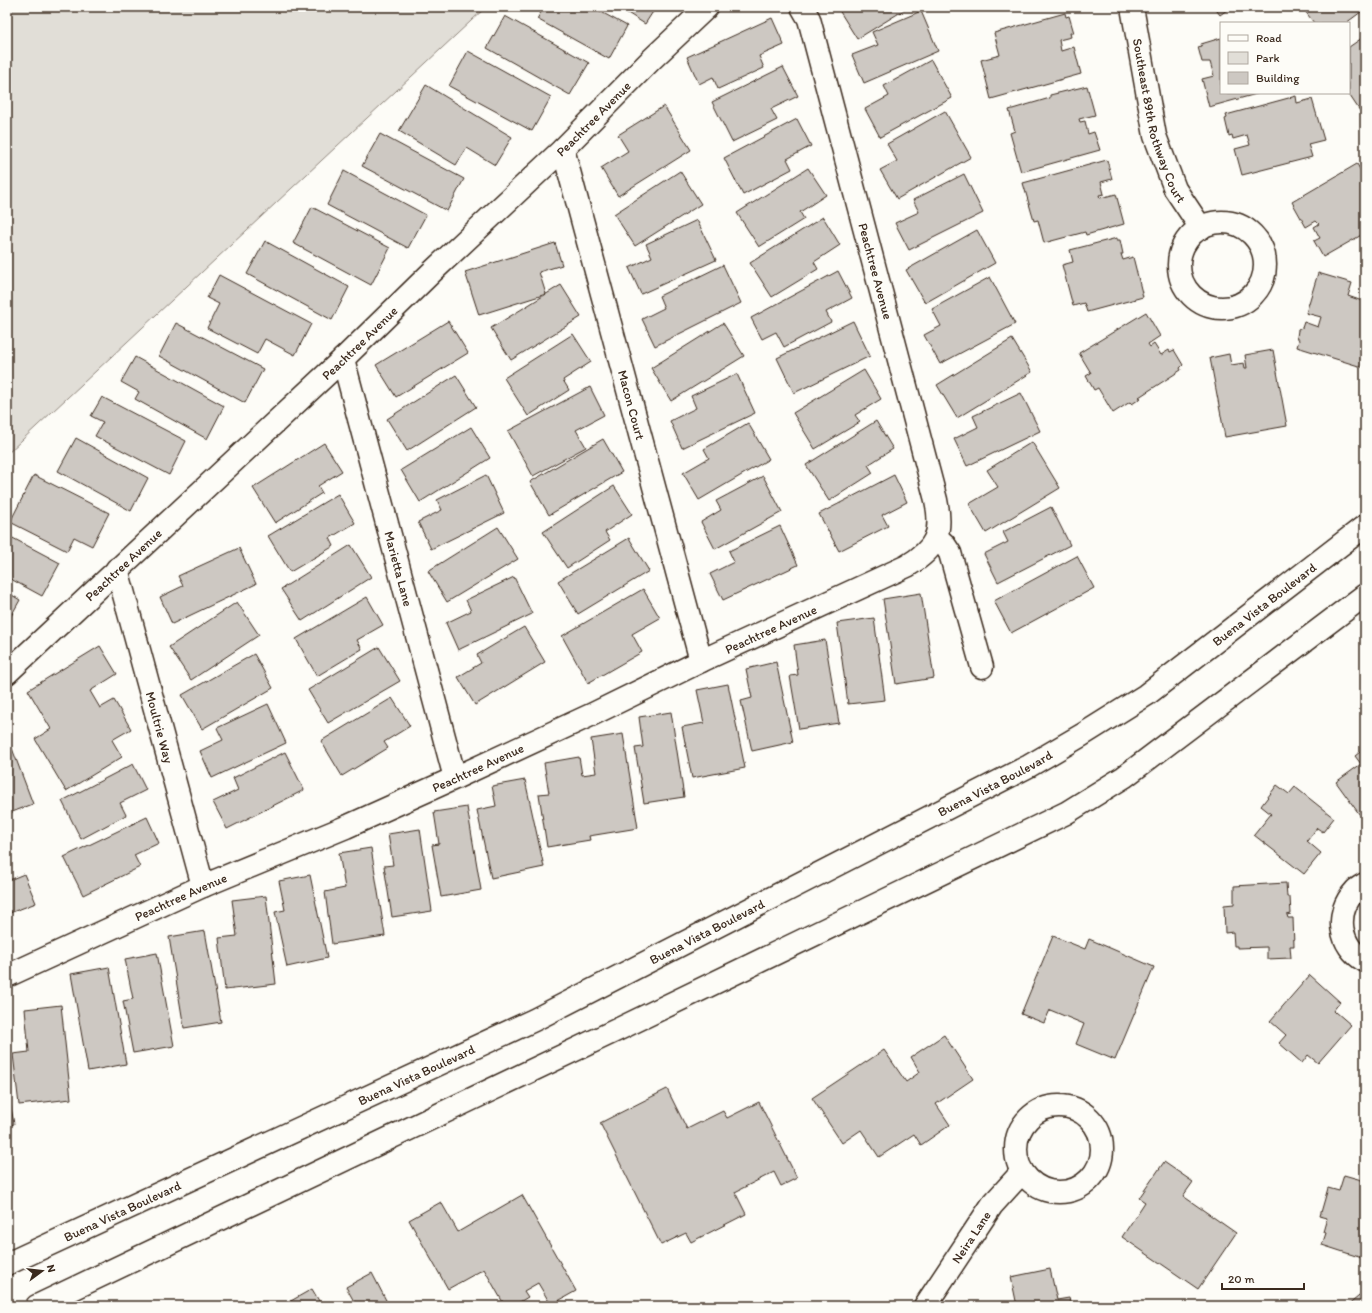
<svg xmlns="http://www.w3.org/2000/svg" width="1372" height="1313" font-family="Itim,sans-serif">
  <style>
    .green { fill: #e1ded7; stroke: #8e847a }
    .building { fill: #cdc8c2; stroke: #3b2a1e }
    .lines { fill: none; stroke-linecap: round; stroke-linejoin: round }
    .street-casing { stroke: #3b2a1e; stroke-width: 25 }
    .secondary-casing { stroke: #3b2a1e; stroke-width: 25 }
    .street { stroke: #fdfcf7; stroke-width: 22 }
    .secondary { stroke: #fdfcf7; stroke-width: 22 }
    .labels { text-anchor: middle; stroke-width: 3; stroke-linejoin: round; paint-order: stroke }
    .street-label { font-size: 13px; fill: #3b2a1e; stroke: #fdfcf7 }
  </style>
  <rect width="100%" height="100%" fill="#fdfcf7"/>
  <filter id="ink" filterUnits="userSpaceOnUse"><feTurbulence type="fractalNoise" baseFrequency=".025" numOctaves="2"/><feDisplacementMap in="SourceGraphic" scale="8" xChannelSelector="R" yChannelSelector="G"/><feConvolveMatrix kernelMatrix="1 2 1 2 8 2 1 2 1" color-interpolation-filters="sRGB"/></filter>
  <g filter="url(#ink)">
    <path class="green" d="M7,7H486L7,454Z"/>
    <path class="building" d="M544,7H592L627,26L609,59L537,19Z
      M618,7H656L645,24Z
      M837,7H909L857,39Z
      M1214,7H1231L1220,15Z
      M1248,7H1256L1251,11Z
      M1302,7H1365V9L1346,23H1314Z
      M921,11L938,51L864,83L852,55L878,45L872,32Z
      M1065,13L1066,17L1069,16L1074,33H1070L1071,37L1059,40L1061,51L1074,47L1081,74L991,99L981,60L1000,55L994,33Z
      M505,16L589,63L570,95L487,48Z
      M772,18L784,45L759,56L764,68L718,89L713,77L699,84L687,57Z
      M1365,36V112L1362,114L1348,93H1349V47Z
      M1221,38V93H1260L1209,107L1202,79L1214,76L1210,62H1202L1198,47L1202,46L1201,44Z
      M468,51L551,97L532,131L449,86Z
      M931,60L952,98L880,137L865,109L889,96L884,86Z
      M783,67L798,96L771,109L777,120L732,142L712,102Z
      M426,85L512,137L495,165L467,148L456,165L399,131Z
      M1087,86L1095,115L1079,119L1080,122L1085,121L1088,134L1094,132L1100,150L1021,172L1010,133L1015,131L1009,110L1050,98V95Z
      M1296,96L1297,103L1312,99L1324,140L1308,144L1312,157L1242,175L1235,149L1250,145L1247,135L1233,139L1232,135L1229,136L1225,119L1227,118L1226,115Z
      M664,106L691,150L618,196L601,168L628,151L618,135Z
      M945,111L971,157L897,199L880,170L897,161L887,144Z
      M797,119L811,146L787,159L792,169L743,195L724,158Z
      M380,134L464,179L447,211L362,166Z
      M1107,160L1112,179L1101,182L1104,194L1099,195L1100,198L1116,194L1124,224L1086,235L1085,232L1044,243L1038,220L1034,221L1023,183Z
      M1357,164L1365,178V233L1323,257L1314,241L1320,238L1314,227L1319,224L1316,221L1306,227L1292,202Z
      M808,168L826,195L800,212L804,219L759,247L737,213Z
      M344,171L426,215L408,248L327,205Z
      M680,171L701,204L635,246L614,214Z
      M964,174L983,213L909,250L895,223L919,212L913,200Z
      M312,207L390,248L371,285L293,243Z
      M823,217L840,245L814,262L818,269L772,297L750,263Z
      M697,220L716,260L641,294L629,268L652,257L646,244Z
      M977,230L995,263L925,303L906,270Z
      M1117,238V240H1120L1123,254H1121L1123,260L1133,257L1143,297L1087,312L1084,303L1073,306L1062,265L1073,262L1070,250Z
      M265,241L349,287L332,320L247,274Z
      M555,243L562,265L539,272L546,294L479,315L465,272Z
      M723,265L741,303L655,346L642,319L664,308L659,296Z
      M838,271L852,298L826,312L831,322L784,347L776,332L762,339L751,318Z
      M1318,273L1352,283L1348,296L1365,302V368L1297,347L1299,340L1297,337L1298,330L1302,328L1304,322L1318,327L1321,317L1306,313Z
      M219,275L311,324L295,355L265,339L257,354L207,328L219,304L207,298Z
      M990,277L1015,324L940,364L924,335L941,326L932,309Z
      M561,285L581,317L511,360L491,328Z
      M1146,312L1160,336L1148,344L1150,347L1154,344L1161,355L1169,350L1170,352L1174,350L1183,365L1180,368L1181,370L1139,397L1141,398L1132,404L1130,402L1113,413L1098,388L1094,390L1086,376L1091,373L1079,353Z
      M448,321L468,353L396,397L376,365Z
      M853,321L870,356L794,393L777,358Z
      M176,323L263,369L245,403L159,356Z
      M723,323L744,356L671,401L651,368Z
      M573,334L591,362L563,380L569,390L528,416L504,378Z
      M1012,339L1032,372L957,418L937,385Z
      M1273,350L1287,426L1225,437L1210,358L1229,354L1231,365L1244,363L1245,368H1247L1245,355Z
      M135,357L224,406L207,439L135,399L139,392L121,382Z
      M864,370L881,399L855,415L860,422L815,449L793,413Z
      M737,374L755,413L682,448L670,421L696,408L691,396Z
      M456,375L476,407L407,451L387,419Z
      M590,387L604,415L576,430L586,447L533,476L508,431Z
      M1021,393L1040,431L967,466L954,439L978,427L973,416Z
      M102,397L186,441L169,475L95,436L103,422L91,416Z
      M876,421L893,449L868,465L873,473L829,501L806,465Z
      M748,423L769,459L699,500L683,473L709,458L704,449Z
      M471,427L490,458L420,502L401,470Z
      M76,438L148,478L131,511L58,471Z
      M603,439L622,472L549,515L530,482Z
      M1032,442L1060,488L986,533L969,504L998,487L987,470Z
      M324,443L342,471L318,486L322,493L275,523L253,488Z
      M34,475L109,513L92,546L74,537L67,551L10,522Z
      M486,475L504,513L431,549L418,522L442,510L437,500Z
      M894,475L907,502L882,515L888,526L839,551L819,514Z
      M763,476L782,512L715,549L701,522L721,510L716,501Z
      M614,486L632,514L605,532L610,540L567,568L543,532Z
      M338,494L355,523L330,538L334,546L290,572L268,536Z
      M1051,507L1070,545L998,582L984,554L1008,542L1003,532Z
      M780,526L798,565L723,600L710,574L734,562L729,551Z
      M498,527L518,559L447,602L428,571Z
      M7,535L60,563L42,596L7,577Z
      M629,538L649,571L578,614L558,581Z
      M351,545L371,577L302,621L281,589Z
      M239,548L256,584L172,624L160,597L183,586L178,576Z
      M1077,556L1094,588L1011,633L994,601Z
      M514,577L532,614L458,650L446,623L471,611L466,600Z
      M643,589L660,618L632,634L642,652L588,683L562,636Z
      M7,592L20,600L7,623Z
      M921,593L934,678L896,684L883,599Z
      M367,597L383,625L357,640L362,649L317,676L296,639Z
      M237,602L259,635L191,680L169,647Z
      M874,618L885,700L848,704L837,623Z
      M524,627L545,662L475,705L458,677L481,663L477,655Z
      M825,640L839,723L799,729L790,676L798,675L794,645Z
      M100,646L117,674L90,691L100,708L114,700L131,729L112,740L122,757L66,791L35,739L51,729L28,690Z
      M379,647L400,681L328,723L308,690Z
      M254,654L273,688L202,729L182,695Z
      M776,662L793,742L752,751L741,701L752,698L746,669Z
      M728,684L745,768L692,778L682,727L704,723L697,690Z
      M392,698L410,726L384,742L388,748L342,776L321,741Z
      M268,704L286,743L212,778L200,751L223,740L217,728Z
      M671,712L684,797L644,803L635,748L643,747L639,717Z
      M623,734L638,828L589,836L590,840L547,847L539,794L549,793L544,763L579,757L582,775L596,773L591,739Z
      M7,735L33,804L7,814Z
      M1365,748V822L1336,782L1361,764L1355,756Z
      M285,752L304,790L227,829L213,802L238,790L233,778Z
      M133,764L146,790L120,803L126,815L81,839L62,801Z
      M525,780L544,867L491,878L477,810L496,806L492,786Z
      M1277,785L1289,794L1295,787L1334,818L1323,832L1317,828L1307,841L1321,853L1304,874L1254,835L1271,814L1261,806Z
      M467,807L481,890L441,897L432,845L439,844L434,812Z
      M147,817L159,843L134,855L140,867L83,895L64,857Z
      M420,829L432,911L392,917L384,866L393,865L388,834Z
      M371,848L385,936L332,944L325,892L345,888L339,853Z
      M24,874L36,903L7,914V881Z
      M310,875L327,958L287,967L275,912L285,910L279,881Z
      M1286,883L1287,897H1290L1291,914L1287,915L1288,918H1293L1294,946H1290L1291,958L1267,959V947L1237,948V946H1234L1233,932L1225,933L1224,905L1234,904V886Z
      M266,896L276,984L225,990L219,938L237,936L232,900Z
      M205,931L221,1022L184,1028L169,937Z
      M1053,936L1085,949L1089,939L1154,967L1115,1060L1076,1044L1084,1024L1050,1010L1044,1023L1021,1014Z
      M157,953L174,1046L133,1053L123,1001L133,999L125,959Z
      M109,967L126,1064L88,1071L71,974Z
      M1310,975L1340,1002L1333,1011L1335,1013L1336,1012L1351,1025L1318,1063L1308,1055L1302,1063L1279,1043L1286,1035L1270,1021Z
      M61,1005L71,1099L19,1105L13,1054L29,1052L25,1009Z
      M944,1035L973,1079L936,1104L950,1125L921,1145L914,1134L879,1157L861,1130L842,1143L812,1098L884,1050L906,1082L920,1072L911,1057Z
      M7,1085L14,1124L7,1126Z
      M667,1089L687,1129L723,1111L727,1118L759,1102L797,1178L781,1186L774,1172L735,1192L746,1214L691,1242L686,1233L661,1245L600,1123Z
      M1164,1162L1193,1182L1183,1196L1236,1233L1198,1289L1122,1237L1145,1202L1139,1198Z
      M1344,1175L1365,1181V1259L1322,1245L1326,1233L1323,1232L1327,1218L1320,1216L1328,1188L1339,1191Z
      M522,1195L576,1291L551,1305L538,1283L524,1291L528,1297L513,1306H505L484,1269L448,1289L409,1220L441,1202L458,1232Z
      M1050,1269L1057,1300L1069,1298L1071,1306H1017L1011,1277Z
      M372,1273L389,1306H354L356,1305L346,1287Z
      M312,1289L322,1306H282Z
      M1364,1292L1365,1294V1306H1347Z"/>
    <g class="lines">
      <g class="street-casing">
        <g id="street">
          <path id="s1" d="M1132,7L1155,136L1175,189L1201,228"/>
          <path id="s2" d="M563,149L701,661"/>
          <circle cx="1222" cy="265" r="43"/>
          <path id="s3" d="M343,359L455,778"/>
          <path d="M936,537L944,544L950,553L982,667"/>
          <path id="s4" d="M117,569L203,886"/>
          <path id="s5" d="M7,673L343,359L433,271L563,149L651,60L707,7"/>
          <path d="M1365,884C1362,886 1357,888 1355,891C1334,913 1339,946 1365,961"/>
          <path id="s6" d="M7,976L203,886L346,827L455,778L593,714L701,661L907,566C937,548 943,533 936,500L809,19L802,7"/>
          <circle cx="1059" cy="1149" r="43"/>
          <path id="s7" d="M925,1306L992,1205L1022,1172"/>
        </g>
      </g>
      <g class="secondary-casing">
        <g id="secondary">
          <path id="s8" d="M7,1264L534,1020L1029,766L1082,735L1146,695L1365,526"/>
          <path d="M37,1306L621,1028L1066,813L1124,777L1365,595"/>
        </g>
      </g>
      <use href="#street" class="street"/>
      <use href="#secondary" class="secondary"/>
    </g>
  </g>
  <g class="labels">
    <g class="street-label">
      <text dy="5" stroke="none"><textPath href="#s5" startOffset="807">Peachtree Avenue</textPath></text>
      <text dy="5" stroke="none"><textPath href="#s1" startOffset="117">Southeast 89th Rothway Court</textPath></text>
      <text transform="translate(876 271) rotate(75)" y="5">Peachtree Avenue</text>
      <text dy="5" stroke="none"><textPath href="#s5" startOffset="483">Peachtree Avenue</textPath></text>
      <text dy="5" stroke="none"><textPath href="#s2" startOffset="265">Macon Court</textPath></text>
      <text dy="5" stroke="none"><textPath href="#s5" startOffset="159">Peachtree Avenue</textPath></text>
      <text dy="5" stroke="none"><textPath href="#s3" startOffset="217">Marietta Lane</textPath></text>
      <text dy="5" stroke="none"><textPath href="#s8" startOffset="1423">Buena Vista Boulevard</textPath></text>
      <text dy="5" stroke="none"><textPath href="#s6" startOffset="839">Peachtree Avenue</textPath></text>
      <text dy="5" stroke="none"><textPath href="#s4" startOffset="164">Moultrie Way</textPath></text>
      <text dy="5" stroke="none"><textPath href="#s6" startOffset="515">Peachtree Avenue</textPath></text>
      <text dy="5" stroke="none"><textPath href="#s8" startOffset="1099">Buena Vista Boulevard</textPath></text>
      <text dy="5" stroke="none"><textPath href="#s6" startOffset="191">Peachtree Avenue</textPath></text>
      <text dy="5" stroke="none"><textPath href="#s8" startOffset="775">Buena Vista Boulevard</textPath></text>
      <text dy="5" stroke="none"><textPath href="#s8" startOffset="451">Buena Vista Boulevard</textPath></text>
      <text dy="5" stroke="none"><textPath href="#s8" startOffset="127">Buena Vista Boulevard</textPath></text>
      <text dy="5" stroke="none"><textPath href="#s7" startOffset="83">Neira Lane</textPath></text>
    </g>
  </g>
  <rect width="1372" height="1313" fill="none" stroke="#fdfcf7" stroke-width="24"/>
  <rect x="12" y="12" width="1348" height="1289" fill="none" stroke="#3b2a1e" stroke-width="1.5" filter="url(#ink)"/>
  <rect x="1220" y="22" width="130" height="72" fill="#fdfcf7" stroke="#afa8a0"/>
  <rect x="1228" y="35" width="20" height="6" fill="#fdfcf7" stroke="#afa8a0"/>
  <text x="1256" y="42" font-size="12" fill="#3b2a1e">Road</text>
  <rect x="1228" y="52" width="20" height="12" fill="#e1ded7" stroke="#afa8a0"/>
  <text x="1256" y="62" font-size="12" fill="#3b2a1e">Park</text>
  <rect x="1228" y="72" width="20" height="12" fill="#cdc8c2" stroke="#afa8a0"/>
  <text x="1256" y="82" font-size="12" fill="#3b2a1e">Building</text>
  <g transform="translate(42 1271) rotate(75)" stroke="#fdfcf7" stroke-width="3" paint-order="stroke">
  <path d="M0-3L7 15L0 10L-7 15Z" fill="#3b2a1e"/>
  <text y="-6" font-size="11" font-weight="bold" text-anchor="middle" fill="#3b2a1e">N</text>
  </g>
  <path d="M1222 1283v6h82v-6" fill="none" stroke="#3b2a1e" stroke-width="2"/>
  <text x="1228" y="1283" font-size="12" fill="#3b2a1e" stroke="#fdfcf7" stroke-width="3" paint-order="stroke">20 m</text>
</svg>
